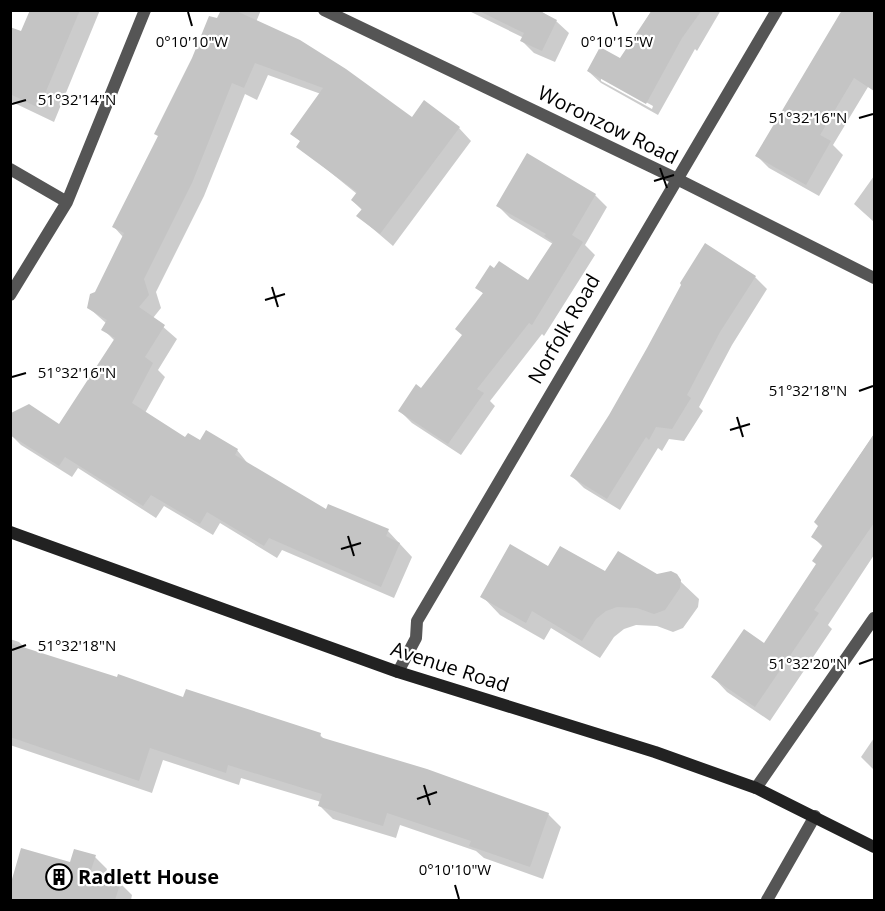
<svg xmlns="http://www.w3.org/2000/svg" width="885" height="911" font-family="'Open Sans',sans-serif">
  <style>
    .shadow { fill: #0003; fill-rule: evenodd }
    .building { fill: #c4c4c4 }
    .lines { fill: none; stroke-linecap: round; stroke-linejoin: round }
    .minor { stroke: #555; stroke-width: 12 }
    .secondary { stroke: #222; stroke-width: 12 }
    .ticks { fill: none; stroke: #000; stroke-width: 2 }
    .labels { text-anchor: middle; stroke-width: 4.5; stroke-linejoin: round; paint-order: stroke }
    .street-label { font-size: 20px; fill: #000; stroke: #fff }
    .poi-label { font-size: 20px; font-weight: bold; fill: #000; stroke: #fff; text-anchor: start }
    .ticks-label { font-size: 15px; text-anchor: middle; fill: #000; stroke: #fff; stroke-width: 4.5; stroke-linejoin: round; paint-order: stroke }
  </style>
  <rect width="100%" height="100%" fill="#fff"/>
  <path class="shadow" d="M32,10H100L54,122L10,101V30L22,33Z
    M222,10H261L256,22L412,119L459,128L471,141L393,246L358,216L362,210L352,200L357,194L298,146L301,142L292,133L321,94L268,75L257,100L245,94L204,196L156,292L161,308L153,318L177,339L158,370L165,377L145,413L186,439L200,443L206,432L237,450L249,465L326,512L388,531L412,557L394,598L282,550L277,558L220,523L213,535L164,506L156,518L78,468L72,477L21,445L10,434L60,426L115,341L103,329L107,324L89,308L123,237L114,227Z
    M467,10H539L556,21L569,33L555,62L534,53L522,41L524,38Z
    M652,10H721L697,51L695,49L658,115L601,83L588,71L621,60ZM601,77L653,106L652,109L601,81Z
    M845,10H874V77L833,145L843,155L819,196L769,168L757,156Z
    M874,176V222L854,204Z
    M595,195L607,207L585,245L595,255L544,336L542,334L490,401L495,406L461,455L412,423L400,411L422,390L464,336L484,294L477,287L529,282L553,244L510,218L498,206Z
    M755,277L767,289L732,345L699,407L703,411L684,441L669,439L662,451L658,448L620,510L584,488L572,476Z
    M874,434V555L828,625L832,629L770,721L727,692L713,677L764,645L818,565L823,547L813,537L820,526L816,522Z
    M549,568L656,576L680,581L699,599L698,607L683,628L673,632L657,626L636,625L624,629L614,637L600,658L551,628L544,640L500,615L482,596Z
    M10,639L19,642L27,650L184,699L320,735L326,741L548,814L561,827L543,879L484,858L476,851L400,825L396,838L333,819L320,806L321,802L241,778L239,785L163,760L152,793L10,745Z
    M874,738V770L861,757Z
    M95,857L107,869L104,878L120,883L132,895L131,900H10V892Z"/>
  <path class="building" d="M30,10H80L39,108L10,94V27L21,31Z
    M221,10H234L300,40L346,69L412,117L424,100L460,127L380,234L356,216L362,209L351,200L357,192L296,147L300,141L290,134L323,88L255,63L244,88L232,83L192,183L144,279L149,295L139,307L165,325L145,357L153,363L132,403L185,437L188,433L200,440L206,430L238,449L235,455L326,509L328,504L389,529L386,536L400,543L381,587L269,538L264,546L207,512L200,524L151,495L143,506L65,457L59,466L10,435L11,413L29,404L59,424L115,338L101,330L107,320L87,308L90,294L95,292L124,233L112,227L158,136L154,134L192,58L209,16L217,18Z
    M477,10H538L557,20L542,51L520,41L524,33Z
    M652,10H702L682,38L646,104L587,71L600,47L620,58Z
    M842,10H874V91L854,78L820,135L831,141L806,185L755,156Z
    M527,153L596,194L572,235L583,242L532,325L529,323L477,389L484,393L448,444L398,411L416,384L421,388L462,335L455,329L483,293L475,288L490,265L494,268L499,261L528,280L553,242L544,236L546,234L496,206Z
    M705,243L756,276L720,332L687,395L691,398L672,429L656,427L649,440L646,437L607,499L570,476L609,415L647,348L681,285L680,283Z
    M874,434V523L814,610L819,613L755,707L711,677L744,629L764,643L816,564L812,561L823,545L811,537L818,526L814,522Z
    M510,544L548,566L560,546L605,571L618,551L657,574L671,571L677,574L681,580L680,588L665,610L654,614L637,608L617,607L606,611L596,619L582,641L532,611L526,623L480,597Z
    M10,643L117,677L118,674L183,697L186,689L321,733L320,737L427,769L549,813L530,867L469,846L471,841L387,813L383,826L318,806L322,794L228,765L226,773L150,748L139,781L10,737Z
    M21,848L70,862L74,849L96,855L90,873L121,881L115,900H10V886Z"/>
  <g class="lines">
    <path class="minor" d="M324,10L675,178L874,278
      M10,169L67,202
      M10,295L67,202L145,10
      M398,672L416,638L417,621L777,10
      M756,788L874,618
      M767,900L815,816"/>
    <path class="secondary" d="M10,532L398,672L655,752L756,788L874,847"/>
  </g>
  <path class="ticks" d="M188,12L192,26M613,12L617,26M12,104L26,100M859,118L873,114M660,168L667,188M654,181L674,175M272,287L278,307M265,300L285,294M12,377L26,373M859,391L873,386M737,417L743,437M730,430L750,424M348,536L354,556M341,549L361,543M12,650L26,645M859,664L873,659M424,785L430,805M417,799L437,792M455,885L459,899"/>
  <defs>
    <g id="building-ring" transform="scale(1.35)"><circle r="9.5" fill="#fff" stroke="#000" stroke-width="1.5"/><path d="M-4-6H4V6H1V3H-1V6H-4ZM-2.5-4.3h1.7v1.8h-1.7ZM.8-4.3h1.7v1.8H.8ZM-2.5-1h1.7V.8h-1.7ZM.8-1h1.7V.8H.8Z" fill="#000"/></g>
  </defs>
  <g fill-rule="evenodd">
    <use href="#building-ring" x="59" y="877"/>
  </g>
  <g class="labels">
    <g class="street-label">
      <text transform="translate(608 125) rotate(26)" y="7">Woronzow Road</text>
      <text transform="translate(564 329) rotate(-60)" y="7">Norfolk Road</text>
      <text transform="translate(450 667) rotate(18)" y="7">Avenue Road</text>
    </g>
    <g class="poi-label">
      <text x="78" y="884">Radlett House</text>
    </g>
  </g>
  <g class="ticks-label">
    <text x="192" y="47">0°10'10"W</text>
    <text x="617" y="47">0°10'15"W</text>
    <text x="77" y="105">51°32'14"N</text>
    <text x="808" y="123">51°32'16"N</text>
    <text x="77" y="378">51°32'16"N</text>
    <text x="808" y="396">51°32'18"N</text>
    <text x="77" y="651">51°32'18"N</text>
    <text x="808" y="669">51°32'20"N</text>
    <text x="455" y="875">0°10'10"W</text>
  </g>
  <rect width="885" height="911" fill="none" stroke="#000000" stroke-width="24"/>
</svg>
